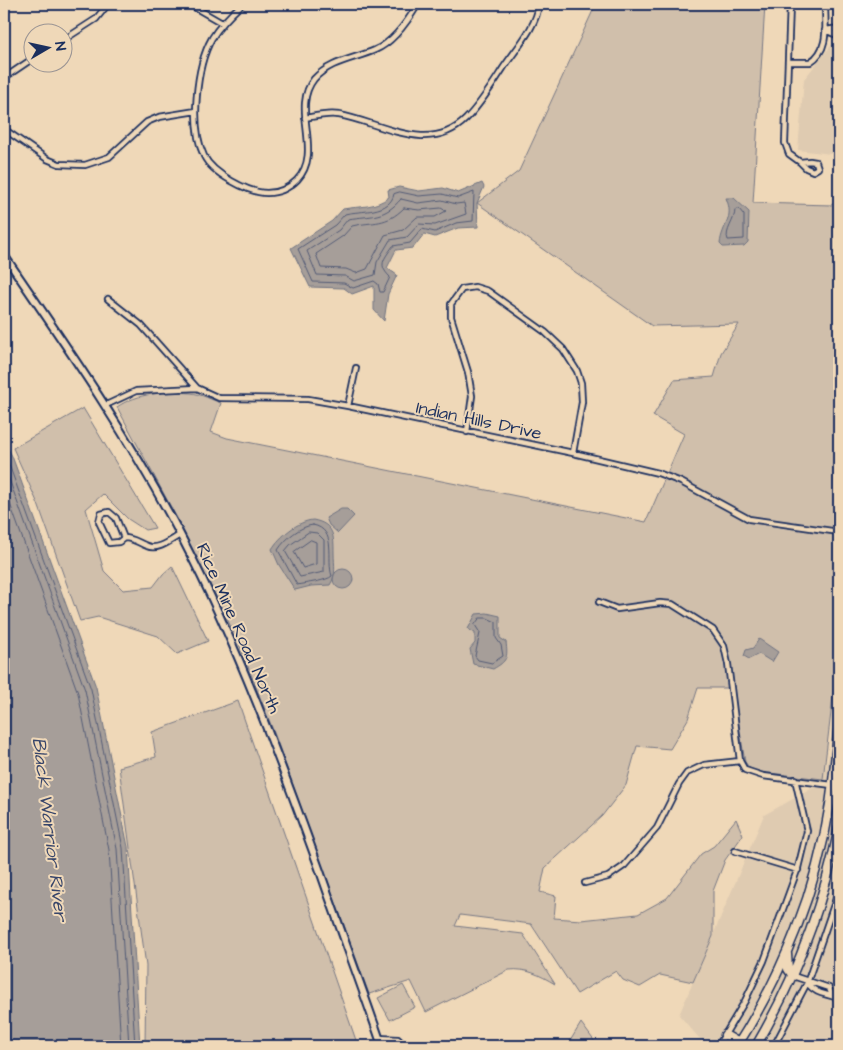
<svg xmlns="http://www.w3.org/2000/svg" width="843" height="1050" font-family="'Architects Daughter',sans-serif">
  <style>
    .built { fill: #dfcbb1 }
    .green { fill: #d0bfab; stroke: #767784 }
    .water { fill: #a69e99; stroke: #6e7281 }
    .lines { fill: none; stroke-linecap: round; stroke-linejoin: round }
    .shore { stroke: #535b76; stroke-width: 1 }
    .minor-casing { stroke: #1b2f5e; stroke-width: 8 }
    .tertiary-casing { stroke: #1b2f5e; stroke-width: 9 }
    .secondary-casing { stroke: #1b2f5e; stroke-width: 10 }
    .trunk-casing { stroke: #1b2f5e; stroke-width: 11 }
    .minor { stroke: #efd8b8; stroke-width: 4.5 }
    .tertiary { stroke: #efd8b8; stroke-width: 5.5 }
    .secondary { stroke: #efd8b8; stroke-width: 6 }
    .trunk { stroke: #efd8b8; stroke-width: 8 }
    .labels { text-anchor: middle; stroke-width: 4; stroke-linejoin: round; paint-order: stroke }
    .street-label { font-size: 18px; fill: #1b2f5e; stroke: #efd8b8 }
    .water-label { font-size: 19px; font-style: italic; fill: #37456a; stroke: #efd8b8 }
  </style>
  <rect width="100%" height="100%" fill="#efd8b8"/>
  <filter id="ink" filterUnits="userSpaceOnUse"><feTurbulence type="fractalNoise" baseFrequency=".02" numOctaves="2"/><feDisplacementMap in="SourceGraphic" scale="10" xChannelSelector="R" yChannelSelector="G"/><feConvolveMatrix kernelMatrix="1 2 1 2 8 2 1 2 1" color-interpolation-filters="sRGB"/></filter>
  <g filter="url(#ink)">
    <path class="built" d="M839,36V155L798,150L804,79Z
      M839,712V1046H706L679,1015L764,815L822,783Z"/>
    <path class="green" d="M596,4H765L753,203L832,205L839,196V646L823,779L752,771L745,762L733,688H698L688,719L670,749L637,746L626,785L602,816L545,868L540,892L556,896L554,918L581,920L638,914L667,898L701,854L714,846L736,819L743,835L725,860L713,891V936L693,982L660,975L640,987L623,980L616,971L577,994L531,924L460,915L455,926L523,934L555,984C540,975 526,968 509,970L426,1012L411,981L369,994L273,730L237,639L178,520L117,407C137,393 167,391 191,393C201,394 212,400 221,403L211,432L227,438L646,522L684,434L653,416L674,380L714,377L721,353L739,324L652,326L477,203L519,171Z
      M83,408L155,528L145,530L128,519L103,494L86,509L104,571L123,590L153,587L163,574L172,566L208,641L177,654L158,636L98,617L80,621L38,504L13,448Z
      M238,701L358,1046H145L146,966L119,767L156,757L152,732Z
      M403,985L415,1007L390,1020L378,998Z
      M581,1023L598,1046H567Z"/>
    <path class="water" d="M482,183L484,187L477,203L478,227L458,228L435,237L424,234L413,248L396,250L387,268L397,275L388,294L384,321L374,310V286L352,294L344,288L310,287L291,248L332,221L343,209C360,206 375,208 389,197L388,190L399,187L419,191L443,188L458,193Z
      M726,198H734L749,212L748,242L744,246L723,247L720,244C722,224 735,219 726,198Z
      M4,441L12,456L96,687L128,847L140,1046H4Z
      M341,509H347L354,516L338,533L329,525L326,518Z
      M313,520C334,524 334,536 334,553C334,565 337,574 330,585L311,586L295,590L279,565L272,549C280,536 298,521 313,520Z
      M333 579a10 10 0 1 1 20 0a10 10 0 1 1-20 0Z
      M487,613L500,616V638L506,642C508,658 507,661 493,669L473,664L470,649L475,643V633L468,629L476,614Z
      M759,639L778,652L772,662L759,654L749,659L744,656L746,650L753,648Z"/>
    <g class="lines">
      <path class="shore" d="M400,192L419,196L442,194L458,198L474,192L473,221L456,223L435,232L422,229L410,243L393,246C383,260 378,265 390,277L383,292H380L378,284L374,281L353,288L344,283L313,282L298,249L335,225L345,214C361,210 390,214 394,194Z
        M401,199L418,203L442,200L456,204L464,203L466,214L435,225L419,224L407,237L390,240L377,262L375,275L354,281L345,276L317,275L307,251L339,230L348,219C372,215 384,219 401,199Z
        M404,208L419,210L441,208L446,211L435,217H417L403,230L385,235L367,269L356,273L346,269L321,268L316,254L343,236L352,226C374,221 386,226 404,208Z
        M739,209L744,215V239L728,240C724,231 735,221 735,210Z
        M4,451L91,689L123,848L135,1046
        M4,465L85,690L117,849L129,1046
        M4,487L78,693L109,850L121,1046
        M313,525C338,530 326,559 332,576C327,581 306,583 297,585L278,550C285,539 300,526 313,525Z
        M309,532L317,533L324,540V572L300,577L285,551L290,545Z
        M311,540L316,542V564L303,568L294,552Z
        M480,618H487L496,622V638L501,645L503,656L492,663L478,660L475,656L480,633L475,625Z"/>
      <g class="minor-casing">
        <path id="minor" d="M189,4L222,23
          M242,4C231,14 220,25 212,38C196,66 190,127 204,156C212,173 248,193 267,193C279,193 289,188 297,180C324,151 290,109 314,79C330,61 354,59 375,50C394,42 408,21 418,4
          M790,4L785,143L789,154L800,162
          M825,30L839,36
          M826,30L839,28
          M62,41L96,19L108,4
          M788,62H810C830,50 825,25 825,4
          M4,78L32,59
          M305,118C316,116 328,113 339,115C380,122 429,156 466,119C480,105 491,87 502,70C514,51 537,27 539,4
          M4,129L47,159L59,164L85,165L109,157L147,122L159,117L196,111
          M810,161L816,162L818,168L813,171L806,168L800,162Z
          M108,299L141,325L197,388L219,398L308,399L348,406L573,453L658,473L681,482L749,519L839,532
          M106,405L136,391L197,388
          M348,406L356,368
          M467,432L472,396L468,372L451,317V304L462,289L475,287L488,291L545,332L563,349L577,371L581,383L582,402L573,453
          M124,538L119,542L109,543L99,522L101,514L109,512L116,518L124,538C134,538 138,543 147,546C158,551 171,540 180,535
          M599,602L617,609L660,603L672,604L713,630L724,646L728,664L740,761L745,770L763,776L832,785
          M735,851L798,870
          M585,883L608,877L624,866L657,828L679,784L687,773L704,765L740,761
          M793,976L829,988L832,995
          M807,983C819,997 826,992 839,999
          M379,1038L398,1039L405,1046
          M718,1046L745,1001L764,961L798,868L807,831L795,779
          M774,1046L807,983L839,890"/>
      </g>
      <g class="tertiary-casing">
        <path id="tertiary" d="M832,785L839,788"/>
      </g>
      <g class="secondary-casing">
        <path id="secondary" d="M4,255C67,347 131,439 183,540C238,646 279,758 320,871C340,929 362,987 382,1046"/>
      </g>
      <g class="trunk-casing">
        <path id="trunk" d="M787,954L788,969L793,976
          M725,1035L739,1043
          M737,1046C783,974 817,889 830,804C834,778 836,751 839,724
          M756,1046C796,978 823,905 839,828"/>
      </g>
      <use href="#minor" class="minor"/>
      <use href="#tertiary" class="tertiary"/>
      <use href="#secondary" class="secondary"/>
      <use href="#trunk" class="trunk"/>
    </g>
  </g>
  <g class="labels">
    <g class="street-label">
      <text transform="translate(479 420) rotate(12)" y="6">Indian Hills Drive</text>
      <text transform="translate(239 628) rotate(66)" y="6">Rice Mine Road North</text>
    </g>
    <g class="water-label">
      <text transform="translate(51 829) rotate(83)" y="7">Black Warrior River</text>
    </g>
  </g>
  <rect width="843" height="1050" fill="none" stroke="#efd8b8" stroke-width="20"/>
  <rect x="10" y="10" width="823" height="1030" fill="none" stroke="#1b2f5e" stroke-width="2" filter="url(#ink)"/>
  <g transform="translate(48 48) rotate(81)"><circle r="24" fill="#efd8b8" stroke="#9a9494"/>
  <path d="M0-4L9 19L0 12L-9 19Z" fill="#1b2f5e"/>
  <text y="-8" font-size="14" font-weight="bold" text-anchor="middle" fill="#1b2f5e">N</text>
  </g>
</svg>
